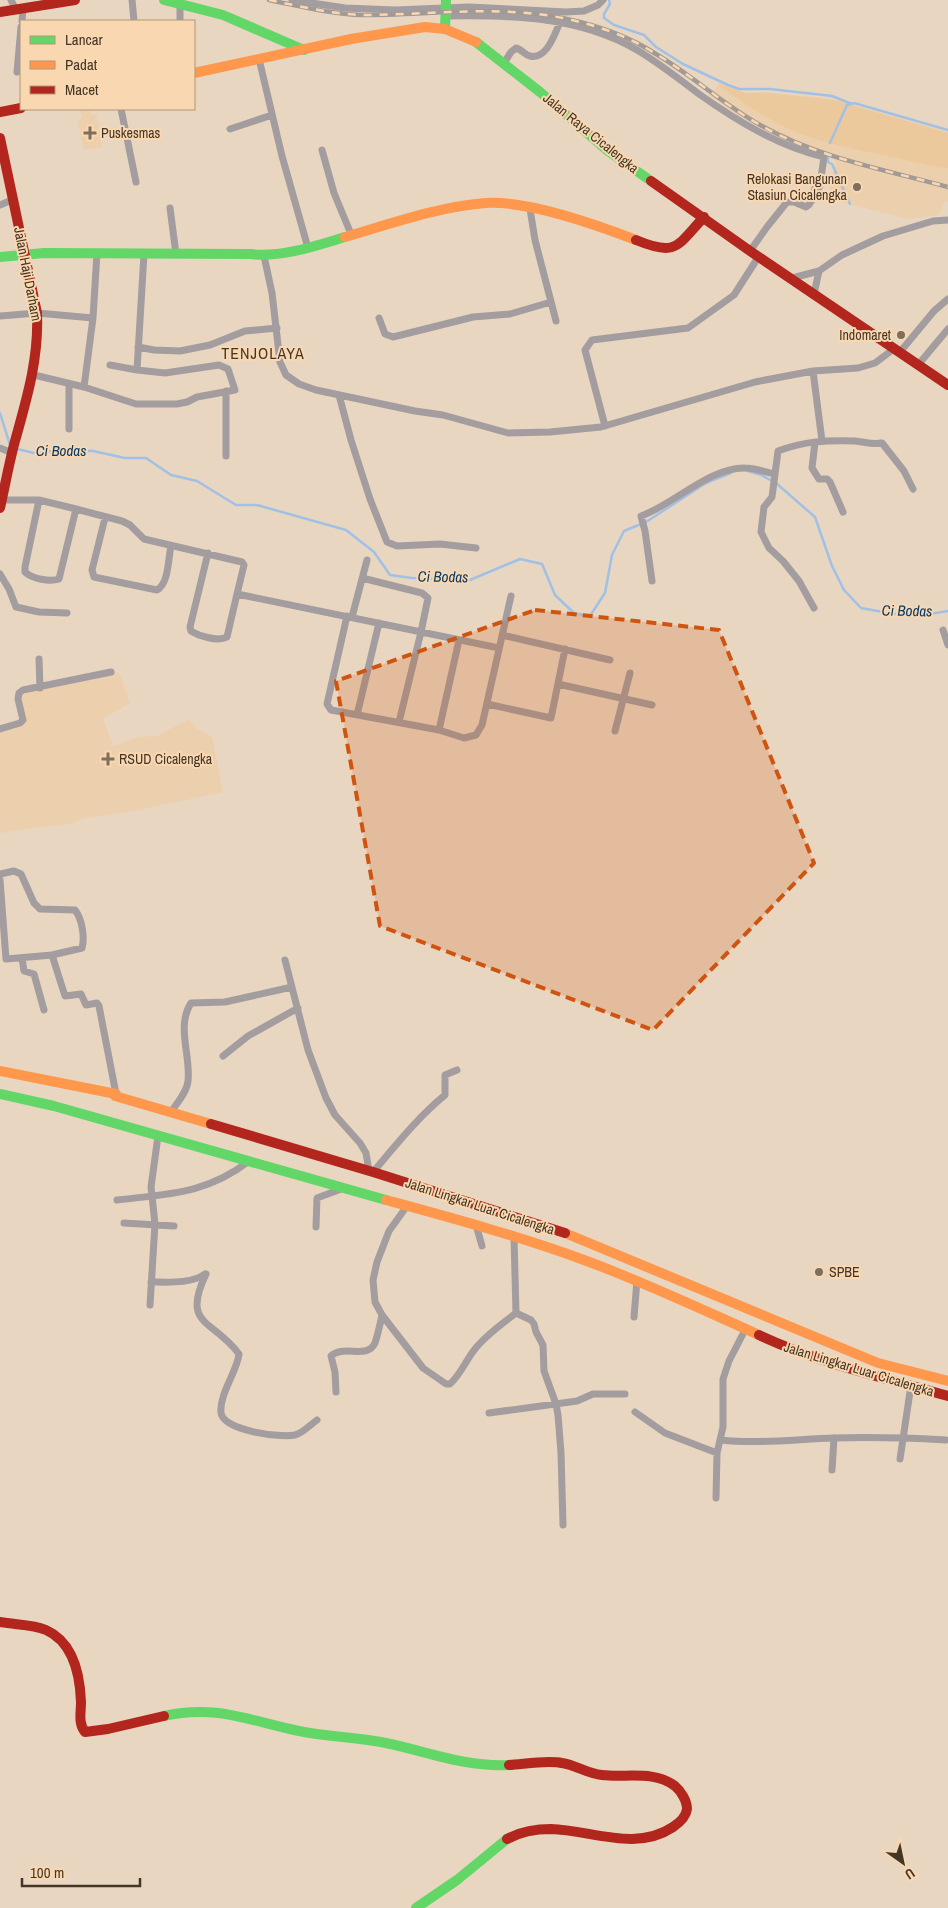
<svg xmlns="http://www.w3.org/2000/svg" width="948" height="1908" font-family="'Archivo Narrow',sans-serif">
  <style>
    .built { fill: #eccfad }
    .green { fill: #ecc99d }
    .lines { fill: none; stroke-linecap: round; stroke-linejoin: round }
    .stream { stroke: #a0c1e5; stroke-width: 2.5 }
    .street { stroke: #a39d9f; stroke-width: 7 }
    .fast { stroke: #63d668; stroke-width: 10 }
    .slow { stroke: #ff974d; stroke-width: 10 }
    .jam { stroke: #b3261e; stroke-width: 10 }
    .rail-casing { stroke: #a29a94; stroke-width: 4.5 }
    .rail { stroke: #f9d7b0; stroke-width: 2.5; stroke-dasharray: 8; stroke-linecap: butt }
    .marked { fill: #cf5410; fill-opacity: 0.2; stroke: #cf5410; stroke-width: 4; stroke-dasharray: 10 6; stroke-linejoin: round }
    .poi-dot { fill: #7d6e5d; stroke: #f9d7b0; stroke-width: 2 }
    .labels { text-anchor: middle; stroke-width: 4; stroke-linejoin: round; paint-order: stroke }
    .poi-label { font-size: 14px; fill: #443627; stroke: #f9d7b0; text-anchor: start }
    .street-label { font-size: 14px; fill: #443627; stroke: #f9d7b0 }
    .water-label { font-size: 15px; font-style: italic; fill: #063a69; stroke: #f9d7b0 }
    .quarter-label { font-size: 16px; letter-spacing: 1px; fill: #443627; stroke: #f9d7b0 }
  </style>
  <rect width="100%" height="100%" fill="#e8d6c1"/>
  <path class="built" d="M720,83L746,93L766,92L833,99L948,132V202L945,201L939,215L909,219L828,199L835,160L781,141L750,125L709,96Z
    M90,109L91,115L96,114L102,147L84,150L77,120L82,118L80,111Z
    M119,672L130,703L103,719L113,746L137,737L157,736L189,719L197,729L212,737L223,792L135,811L84,818L71,824L39,827L0,833V726L24,721L22,695L45,687Z"/>
  <path class="green" d="M721,85L746,93H766L834,100L948,133V168C927,166 908,160 888,156C857,150 827,144 798,133C770,122 744,103 719,86Z"/>
  <g class="lines">
    <path class="stream" d="M609,0L610,4L604,14V18L614,25L644,35L656,47L683,64L728,85L739,89H770L832,96L852,104
      M830,143L847,105L854,103L948,130
      M828,158V162L832,164L850,204
      M0,413L10,445
      M17,449L34,453L62,450L93,451L125,458H146L171,475L197,481L236,505H257L346,530L374,552L390,575L412,578L470,580L520,559L542,564L555,595L574,613L590,616L605,593L612,555L624,531L646,522L706,483L731,473
      M748,471L761,475L776,483L815,517L832,566L844,590L861,608L894,614H930L948,611"/>
    <path class="street" d="M11,0L16,10
      M132,0L134,21
      M292,0L345,8L395,10L469,7L566,12L584,11L598,5L603,0
      M445,16C511,15 578,16 637,50C659,63 679,79 699,94C737,121 778,146 824,157L820,185L819,188H815C813,196 813,203 806,207L794,202H787L767,227L750,251
      M22,21L23,9
      M180,21V4
      M259,59L282,156L308,248
      M504,63L511,52L516,48C521,49 525,55 530,56C547,60 555,33 560,22
      M17,72L21,27
      M121,109L136,182
      M230,129L272,115
      M322,150L334,193L351,234
      M0,205L14,199
      M170,208L176,254
      M530,209L535,240L556,321
      M264,256L272,293L280,362L286,375L299,384L316,390L415,411L443,415L508,433L550,432L601,427L755,382L813,371L858,368L875,363L895,348
      M792,278L819,271L842,255L883,236L933,221L948,220
      M814,294L819,271
      M0,316L37,313L93,318
      M379,318L385,334L393,337L473,317L510,314L551,302
      M138,347L154,350L180,351L210,345L245,331L277,328
      M900,352L934,311L948,299
      M918,365L948,329
      M137,370L144,254
      M813,371L822,441
      M34,375L84,387L136,404H177L187,402L197,397L235,390L228,369L219,365L165,373L137,370L110,365
      M69,384V429
      M84,387L93,318L97,253
      M339,395L351,440L370,499L387,542L397,546L440,544L476,548
      M605,426L585,350L592,340L688,328L734,295L759,256
      M815,442L812,468L819,479H827L830,482L843,512
      M0,448L12,453
      M226,456V391
      M2,500H39L76,509L122,521L130,525L144,539L242,562L244,565L237,594L499,648
      M39,500L25,567V572C32,579 50,582 59,579L76,509
      M105,518L92,570L94,577L157,590C169,583 168,559 171,546
      M208,553L190,627L191,631C199,636 218,642 227,637L237,594
      M0,574L9,589L16,607L39,612L67,613
      M362,578L422,593L428,598L421,632L399,722
      M652,581L645,531L641,516C673,505 710,467 745,468C755,468 765,472 775,474
      M814,608L799,581L783,561L769,548L761,532L764,507L772,497L778,451C805,441 826,440 855,441C865,442 872,445 882,443L904,471L913,489
      M347,616L327,704L331,710L439,730L464,738L476,735L482,725L511,596
      M352,617L367,560
      M943,630L948,645
      M502,635L610,660
      M39,659L40,688
      M558,684L652,705
      M487,704L551,718L565,649
      M357,715L379,623
      M0,729L20,723L23,720L18,699L19,693L23,690L111,672
      M439,730L459,640
      M615,731L630,673
      M0,874L14,871L21,874L34,903L40,909L75,910C82,919 85,937 82,948L52,955L6,959L0,880
      M52,955L65,996L81,994L86,1005L97,1003L99,1006L116,1094
      M22,958L24,971L34,974L44,1010
      M285,960L308,1050L326,1098L335,1115L360,1143L366,1153L369,1171
      M223,1056L248,1036L298,1008
      M171,1112C177,1103 187,1092 188,1081C191,1056 176,1026 191,1003L225,1002L292,987
      M373,1172C396,1145 418,1117 445,1095V1075L457,1070
      M117,1200C167,1194 207,1194 249,1161
      M407,1206L389,1231L377,1262L373,1280L375,1302L382,1315L423,1368L446,1384H450C461,1374 466,1360 475,1349C486,1335 502,1324 516,1313
      M124,1223L174,1226
      M476,1225L482,1246
      M316,1227L317,1198L344,1188
      M514,1237L516,1313
      M206,1274C181,1326 213,1319 239,1354C237,1372 219,1394 221,1413C224,1431 280,1438 295,1435C303,1433 310,1425 317,1420
      M151,1282C168,1282 191,1284 205,1274
      M150,1305L155,1224L151,1187L158,1136
      M516,1313L531,1320L534,1324L536,1332L543,1345L544,1371L556,1404L558,1415L561,1453L563,1525
      M634,1317L637,1280
      M336,1392L335,1372L331,1356C343,1344 367,1360 375,1343C378,1334 380,1324 382,1315
      M635,1412L665,1433L717,1453
      M489,1413L577,1401L593,1394H625
      M721,1440C758,1444 798,1439 835,1438C872,1437 909,1438 946,1440
      M900,1459L911,1385
      M832,1470L834,1438
      M716,1498L717,1453L723,1427V1379L729,1361L746,1328"/>
    <path class="fast" d="M164,0L223,15L304,50
      M445,29L446,0
      M476,42L540,92L608,151L651,181
      M0,257L44,253L250,254C281,258 315,246 345,237
      M0,1094L54,1106L386,1200
      M164,1716C216,1704 249,1721 299,1731C327,1737 357,1737 386,1743C429,1752 464,1767 509,1765
      M416,1908L457,1880L507,1839"/>
    <path class="slow" d="M194,73L351,39L425,27L445,29L476,42
      M345,237C390,224 437,207 485,203C526,200 597,225 636,240
      M0,1071L116,1094L115,1096L211,1124
      M386,1200C452,1218 519,1236 584,1260C644,1282 701,1309 759,1335
      M565,1233L878,1363L948,1381"/>
    <path class="jam" d="M0,12L75,0
      M0,112L21,108
      M0,138L37,313C39,358 27,398 15,441C9,463 5,486 0,508
      M651,181L750,251L948,385
      M636,240C677,257 677,246 704,217
      M211,1124L373,1172L565,1233
      M759,1335C819,1363 885,1378 948,1396
      M0,1622C15,1625 32,1624 46,1630C73,1642 80,1675 81,1702C81,1713 78,1723 85,1732L108,1729L164,1716
      M507,1839C520,1832 535,1829 551,1829C591,1830 636,1852 673,1827C679,1823 686,1817 687,1809C687,1801 681,1791 675,1786C654,1770 626,1778 602,1775C588,1774 576,1765 562,1763C547,1760 525,1764 509,1765"/>
    <g class="rail-casing">
      <path id="rail" d="M269,0C299,6 331,14 362,15C434,15 509,3 580,22C607,29 633,39 656,54C693,76 725,106 762,126C819,158 886,170 948,187"/>
    </g>
    <use href="#rail" class="rail"/>
  </g>
  <path class="marked" d="M535,610L719,630L814,863L653,1030L380,926L336,681Z"/>
  <g class="poi-dot">
    <path d="M87.5 125.5h5v5h5v5h-5v5h-5v-5h-5v-5h5z"/>
    <circle cx="857" cy="187" r="5"/>
    <circle cx="901" cy="335" r="5"/>
    <path d="M105.5 751.5h5v5h5v5h-5v5h-5v-5h-5v-5h5z"/>
    <circle cx="819" cy="1272" r="5"/>
  </g>
  <g class="labels">
    <g class="poi-label">
      <text x="101" y="138">Puskesmas</text>
      <text x="847" y="184" text-anchor="end">Relokasi Bangunan<tspan x="847" dy="16">Stasiun Cicalengka</tspan></text>
      <text x="891" y="340" text-anchor="end">Indomaret</text>
      <text x="119" y="764">RSUD Cicalengka</text>
      <text x="829" y="1277">SPBE</text>
    </g>
    <g class="street-label">
      <text transform="translate(591 133) rotate(39)" y="5">Jalan Raya Cicalengka</text>
      <text transform="translate(28 274) rotate(79)" y="5">Jalan Haji Darham</text>
      <text transform="translate(480 1206) rotate(18)" y="5">Jalan Lingkar Luar Cicalengka</text>
      <text transform="translate(859 1369) rotate(17)" y="5">Jalan Lingkar Luar Cicalengka</text>
    </g>
    <g class="water-label">
      <text x="61" y="456">Ci Bodas</text>
      <text transform="translate(443 577) rotate(1)" y="5">Ci Bodas</text>
      <text transform="translate(907 611) rotate(1)" y="5">Ci Bodas</text>
    </g>
    <g class="quarter-label">
      <text x="263" y="359">TENJOLAYA</text>
    </g>
  </g>
  <rect x="20" y="20" width="175" height="90" fill="#f9d7b0" stroke="#b19779"/>
  <rect x="30" y="36" width="25" height="8" fill="#63d668" stroke="#b19779"/>
  <text x="65" y="45" font-size="15" fill="#443627">Lancar</text>
  <rect x="30" y="61" width="25" height="8" fill="#ff974d" stroke="#b19779"/>
  <text x="65" y="70" font-size="15" fill="#443627">Padat</text>
  <rect x="30" y="86" width="25" height="8" fill="#b3261e" stroke="#b19779"/>
  <text x="65" y="95" font-size="15" fill="#443627">Macet</text>
  <g transform="translate(903 1863) rotate(147)" stroke="#f9d7b0" stroke-width="4" paint-order="stroke">
  <path d="M0-4L9 19L0 12L-9 19Z" fill="#443627"/>
  <text y="-8" font-size="14" font-weight="bold" text-anchor="middle" fill="#443627">U</text>
  </g>
  <path d="M22 1878v8h118v-8" fill="none" stroke="#443627" stroke-width="2.5"/>
  <text x="30" y="1878" font-size="15" fill="#443627" stroke="#f9d7b0" stroke-width="4" paint-order="stroke">100 m</text>
</svg>
